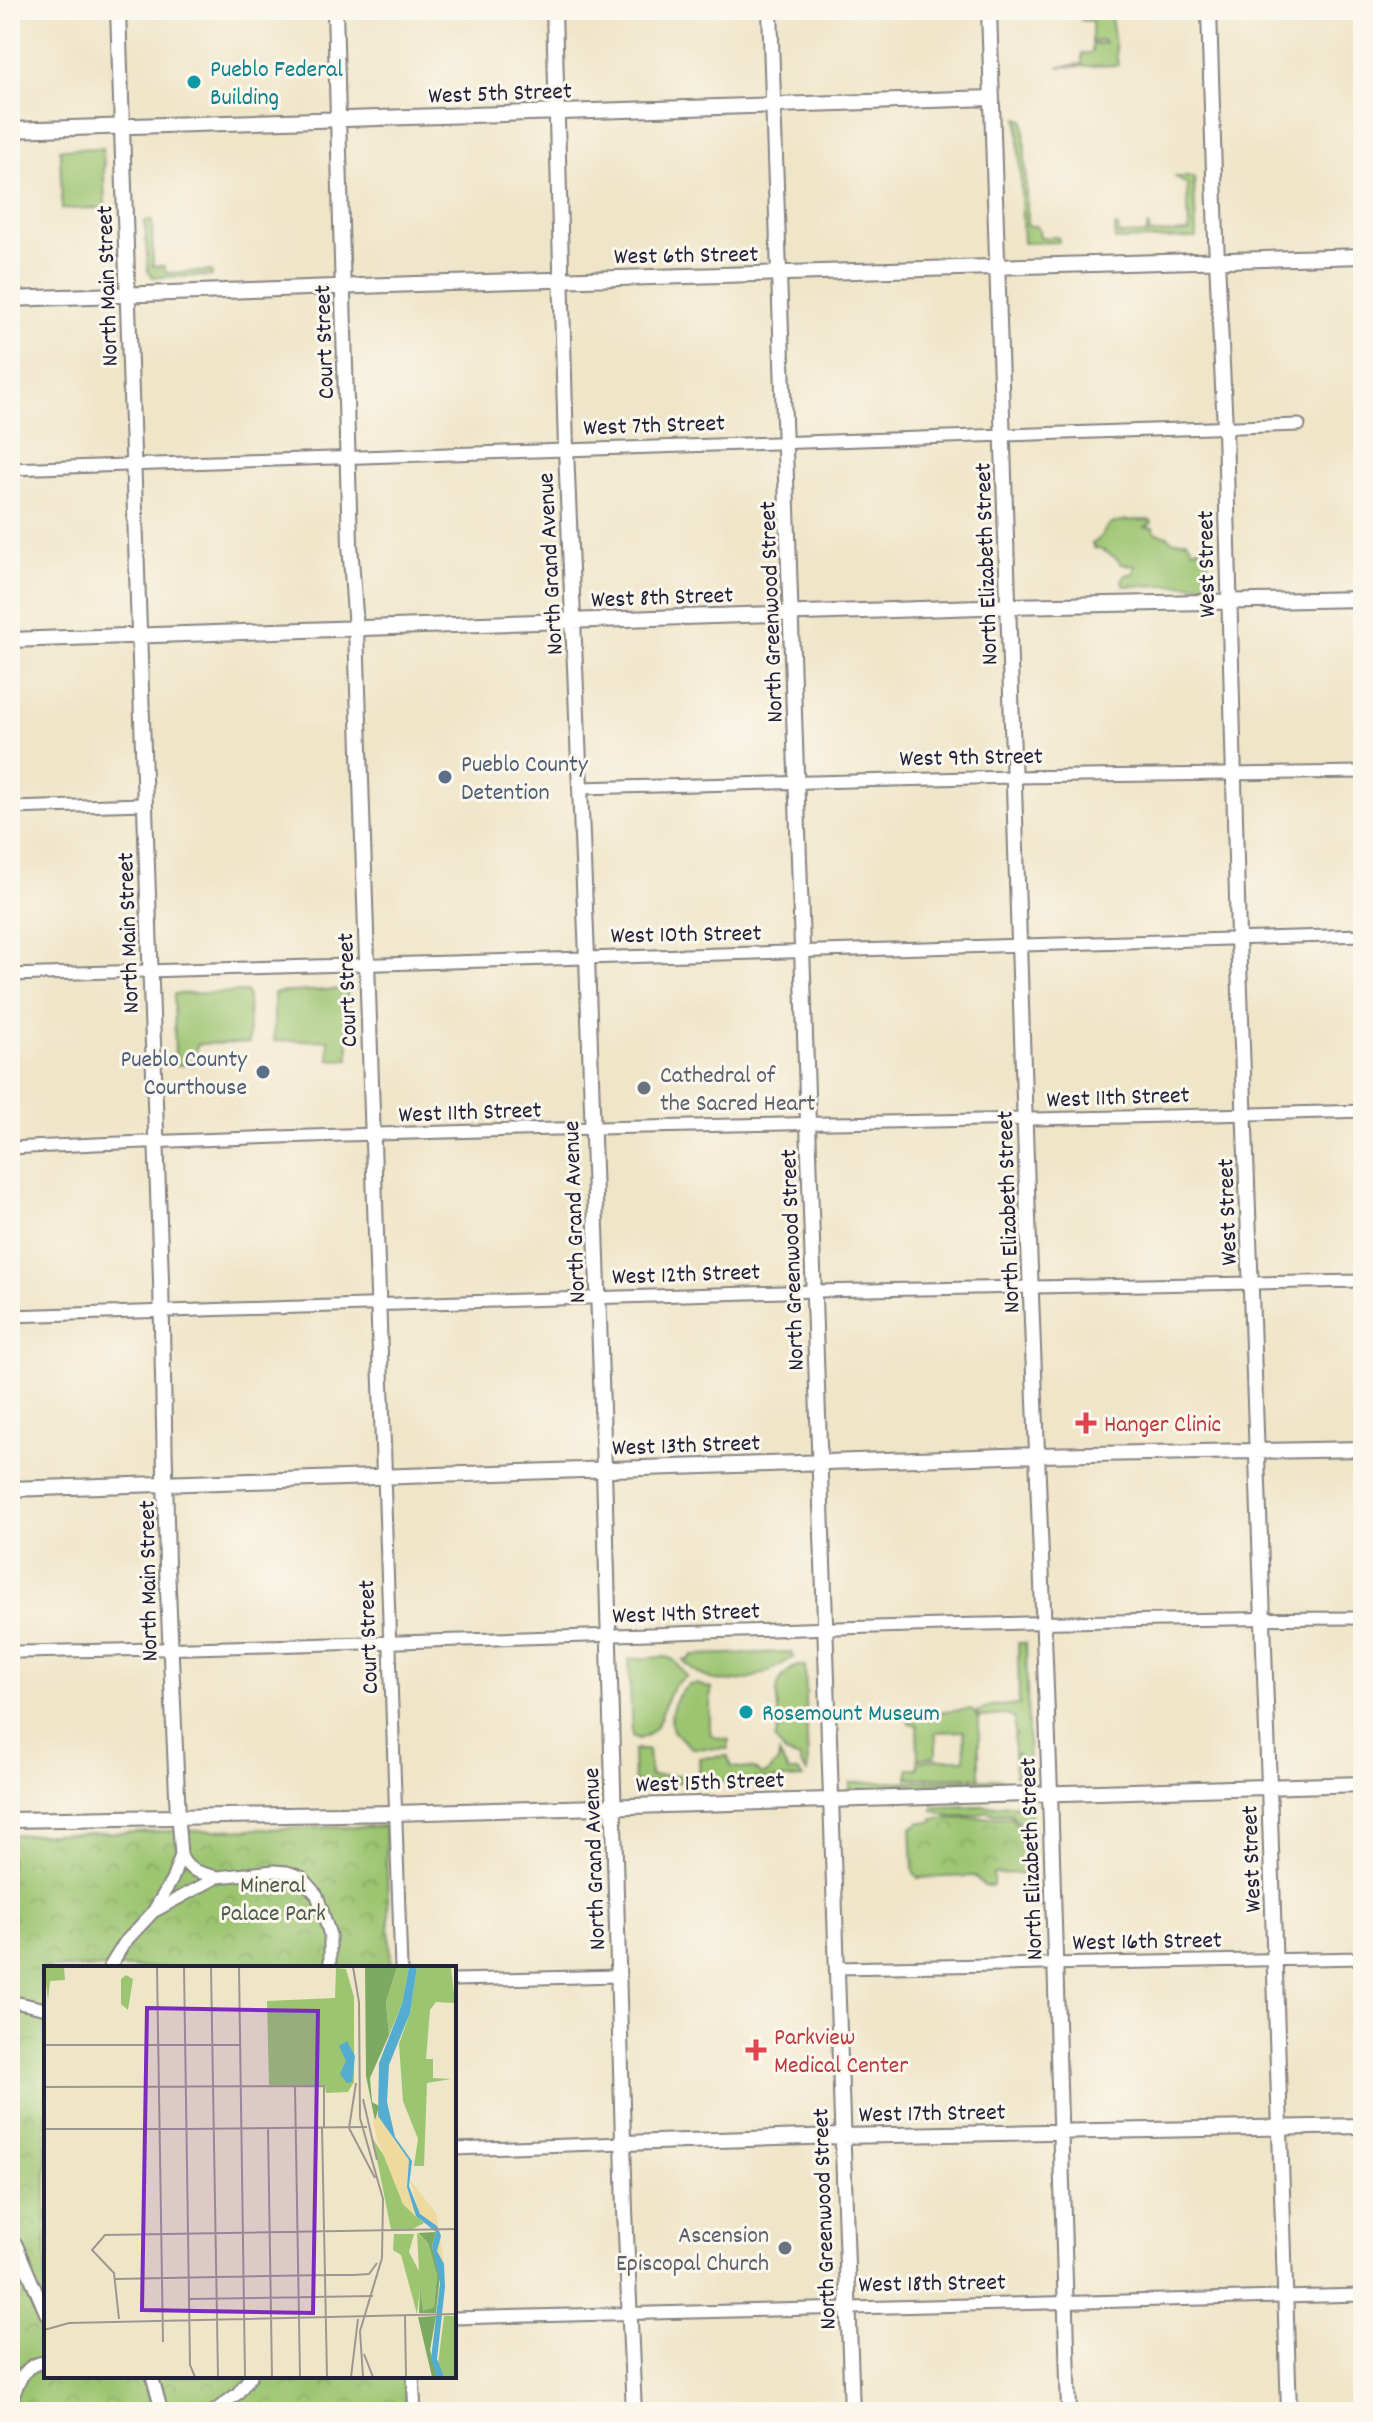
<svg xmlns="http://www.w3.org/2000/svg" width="1373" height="2422" font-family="Dekko,sans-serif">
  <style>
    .green { fill: #9cc571; stroke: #5f7456; stroke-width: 2 }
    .park { fill: url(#park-crowns); stroke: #5f7456; stroke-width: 2 }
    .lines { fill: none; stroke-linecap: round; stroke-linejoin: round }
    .street-casing { stroke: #888482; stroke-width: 15 }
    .secondary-casing { stroke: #888482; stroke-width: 18 }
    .street { stroke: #fff; stroke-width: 11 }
    .secondary { stroke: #fff; stroke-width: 14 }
    .culture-dot { fill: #0f9aa8; stroke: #fbf7ec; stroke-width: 3 }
    .service-dot { fill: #5c6f8a; stroke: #fbf7ec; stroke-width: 3 }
    .worship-dot { fill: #6b7280; stroke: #fbf7ec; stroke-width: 3 }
    .health-dot { fill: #e0444e; stroke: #fbf7ec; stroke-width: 3 }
    .labels { text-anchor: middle; stroke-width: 6; stroke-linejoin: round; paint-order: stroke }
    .culture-label { font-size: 24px; fill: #0d838f; stroke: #fbf7ec; text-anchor: start }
    .street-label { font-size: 24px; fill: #22223b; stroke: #fbf7ec }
    .service-label { font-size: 24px; fill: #4e5e75; stroke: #fbf7ec; text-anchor: start }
    .worship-label { font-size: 24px; fill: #5b616d; stroke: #fbf7ec; text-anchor: start }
    .health-label { font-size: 24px; fill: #be3a42; stroke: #fbf7ec; text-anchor: start }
    .park-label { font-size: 24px; fill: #4d5b4e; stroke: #fbf7ec }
    .inset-road { fill: none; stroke: #9d9790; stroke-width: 2 }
    .view { fill: #7b2cbf; fill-opacity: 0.15; stroke: #7b2cbf; stroke-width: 4 }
    .inset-edge { fill: none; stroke: #22223b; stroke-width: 4 }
  </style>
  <defs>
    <pattern id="park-crowns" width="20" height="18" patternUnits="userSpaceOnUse" patternTransform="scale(2)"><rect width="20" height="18" fill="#9cc571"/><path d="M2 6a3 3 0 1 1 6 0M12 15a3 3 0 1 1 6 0" fill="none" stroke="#86a963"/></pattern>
  </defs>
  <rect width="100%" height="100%" fill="#fbf7ec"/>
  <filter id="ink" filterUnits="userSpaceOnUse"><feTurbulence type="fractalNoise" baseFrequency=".0125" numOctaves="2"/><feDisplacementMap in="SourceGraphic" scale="16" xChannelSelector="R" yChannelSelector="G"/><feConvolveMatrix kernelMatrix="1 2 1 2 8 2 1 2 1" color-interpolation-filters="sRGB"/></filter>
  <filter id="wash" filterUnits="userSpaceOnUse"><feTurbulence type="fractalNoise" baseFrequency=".006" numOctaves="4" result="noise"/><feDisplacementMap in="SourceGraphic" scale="32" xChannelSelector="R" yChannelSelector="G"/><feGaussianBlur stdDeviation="1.8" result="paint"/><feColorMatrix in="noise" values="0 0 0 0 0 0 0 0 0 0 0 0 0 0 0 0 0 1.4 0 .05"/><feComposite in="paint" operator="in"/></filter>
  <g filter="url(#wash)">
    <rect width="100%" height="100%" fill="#efe5c8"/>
    <path class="green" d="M1091,10H1110L1118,65L1058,67L1082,64V53H1092V45L1105,43L1102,40L1092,43V21L1081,20L1082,17H1091Z
      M1018,118L1024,120L1027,226H1036L1039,229L1040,237H1058L1059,242L1023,243Z
      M103,148L105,208L62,209L60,149Z
      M1176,177H1194L1196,238L1115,240V226L1118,227L1119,235L1146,234L1148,225L1150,234L1189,232L1187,185Z
      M145,221H152L153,266H164L166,273L212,271V276L153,277L148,272Z
      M1151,520L1152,523L1145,527L1153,528L1154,532L1168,536L1172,541L1187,540L1193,550L1207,545L1208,584L1124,586L1122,580L1127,574H1133L1135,565L1121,564C1117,557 1102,549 1094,548L1092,544C1103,538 1102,531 1110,525C1121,518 1139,521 1151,520Z
      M347,989L349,1059L330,1060L328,1040L274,1041V993Z
      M246,992L248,995L249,1043L197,1044L194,1064L175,1065L174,994Z
      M1018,1643H1026L1029,1776H1015L1014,1755L1017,1754L1014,1753V1736L1016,1735L1014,1733V1718L1005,1715L980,1717L976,1712L991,1706L1019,1705Z
      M791,1652L794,1657C758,1680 716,1697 683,1660H689L692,1655Z
      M666,1657L674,1660L687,1676C653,1694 673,1728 638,1739L632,1736L629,1659Z
      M797,1666H805L808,1773L802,1767L800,1759L786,1754L775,1740C787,1710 761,1684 797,1666Z
      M697,1684L712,1689C710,1693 709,1731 711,1734C715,1739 724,1739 729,1740L728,1749L692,1748L673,1731C668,1713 674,1696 689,1685Z
      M971,1709L979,1719V1777L908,1778V1769L918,1768V1762L936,1759H965L964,1731L936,1732V1756L918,1759L917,1725L909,1724L908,1716Z
      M636,1750H648L650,1776L684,1775L685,1782L634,1783L633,1752Z
      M779,1754L788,1771H798L804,1778L700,1783L699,1758L728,1756L731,1767L754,1769L762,1775L768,1773L778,1762Z
      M1002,1779L1000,1787L850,1790V1783Z
      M1030,1805L1031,1879H1025L1021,1874L1025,1869L1024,1830L1011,1814H993L988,1811C979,1816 957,1818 946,1815C942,1814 938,1811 933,1811V1807Z"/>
    <path class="park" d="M1011,1817L1017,1826L1023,1830L1025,1869L1020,1873L993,1874V1886H984L975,1876L918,1878L913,1871L911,1828L921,1822H933V1819Z
      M385,1826L391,1968H46V2376H405L406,2412H10V1835Z"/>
  </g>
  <g filter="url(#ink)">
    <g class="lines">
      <g class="street-casing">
        <path id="street" d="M10,469L1299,425
          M580,788L1013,777L1363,772
          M10,808L145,804
          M10,975L1363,935
          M10,1148C461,1126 912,1124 1363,1111
          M10,1316L814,1291L1363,1281
          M384,1475L401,1968
          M10,1652C461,1644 912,1620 1363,1618
          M181,1855C187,1872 202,1873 218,1877
          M154,1910L172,1880L181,1855L178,1817
          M109,1968L125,1942L153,1912L218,1877L274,1871L287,1872L301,1877L317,1895L330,1935V1968
          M836,1968L1363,1958
          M454,1980L619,1976
          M10,2001L46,2009
          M454,2149L624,2143
          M10,2240L16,2244L46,2314
          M454,2318L1363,2295
          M152,2376L162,2412
          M413,2376L415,2412
          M10,2405C18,2385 22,2363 46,2362
          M213,2412L237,2394L251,2376"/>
      </g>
      <g class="secondary-casing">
        <path id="secondary" d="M118,10L161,1280L167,1567L178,1817
          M335,10L350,544L356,629L384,1475
          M554,10L566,449L587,957L604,1469L625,2211L634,2412
          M770,10L852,2412
          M989,10L1027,1191L1050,1793L1069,2412
          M1209,10L1216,239L1225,428L1238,937L1269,1786L1289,2412
          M10,130L992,98
          M10,299L416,284L1363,256
          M10,640L1009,606L1363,599
          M10,1489L1038,1455L1363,1449
          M10,1820L395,1813L1363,1784
          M624,2143L839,2136L1363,2126"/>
      </g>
      <use href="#street" class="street"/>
      <use href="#secondary" class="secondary"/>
    </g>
  </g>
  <g class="culture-dot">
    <circle cx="194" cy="82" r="8"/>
    <circle cx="746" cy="1712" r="8"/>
  </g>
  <g class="service-dot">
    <circle cx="445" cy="777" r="8"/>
    <circle cx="263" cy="1072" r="8"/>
  </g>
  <g class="worship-dot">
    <circle cx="644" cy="1088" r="8"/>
    <circle cx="785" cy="2248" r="8"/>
  </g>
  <g class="health-dot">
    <path d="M1082 1411h8v8h8v8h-8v8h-8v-8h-8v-8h8z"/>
    <path d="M752 2038h8v8h8v8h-8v8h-8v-8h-8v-8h8z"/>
  </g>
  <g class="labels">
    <g class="culture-label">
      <text x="210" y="76">Pueblo Federal<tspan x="210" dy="28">Building</tspan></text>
      <text x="762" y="1720">Rosemount Museum</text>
    </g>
    <g class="street-label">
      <text transform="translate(500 92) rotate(-2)" y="8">West 5th Street</text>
      <text transform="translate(686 254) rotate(-1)" y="8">West 6th Street</text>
      <text transform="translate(106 286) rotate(-92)" y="8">North Main Street</text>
      <text transform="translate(323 342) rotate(-92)" y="8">Court Street</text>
      <text transform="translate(654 424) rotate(-2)" y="8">West 7th Street</text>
      <text transform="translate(549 564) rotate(-93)" y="8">North Grand Avenue</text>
      <text transform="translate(985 564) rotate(-92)" y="8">North Elizabeth Street</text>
      <text transform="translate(1205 564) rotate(-91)" y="8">West Street</text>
      <text transform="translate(662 596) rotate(-2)" y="8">West 8th Street</text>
      <text transform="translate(770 612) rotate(-92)" y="8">North Greenwood Street</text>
      <text transform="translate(971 756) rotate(-1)" y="8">West 9th Street</text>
      <text transform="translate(127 933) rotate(-92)" y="8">North Main Street</text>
      <text transform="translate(686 933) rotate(-1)" y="8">West 10th Street</text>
      <text transform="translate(346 990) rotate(-92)" y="8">Court Street</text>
      <text transform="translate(1118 1096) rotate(-2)" y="8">West 11th Street</text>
      <text transform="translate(470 1111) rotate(-2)" y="8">West 11th Street</text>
      <text transform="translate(573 1212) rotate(-92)" y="8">North Grand Avenue</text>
      <text transform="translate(1007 1212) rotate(-92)" y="8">North Elizabeth Street</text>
      <text transform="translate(1226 1212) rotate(-92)" y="8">West Street</text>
      <text transform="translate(791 1260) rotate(-92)" y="8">North Greenwood Street</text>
      <text transform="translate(686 1273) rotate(-2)" y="8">West 12th Street</text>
      <text transform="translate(686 1444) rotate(-2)" y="8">West 13th Street</text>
      <text transform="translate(147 1581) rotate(-91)" y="8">North Main Street</text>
      <text transform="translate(686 1612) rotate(-2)" y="8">West 14th Street</text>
      <text transform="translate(367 1637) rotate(-92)" y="8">Court Street</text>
      <text transform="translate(710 1781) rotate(-2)" y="8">West 15th Street</text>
      <text transform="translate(593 1859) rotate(-92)" y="8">North Grand Avenue</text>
      <text transform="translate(1030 1859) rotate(-92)" y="8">North Elizabeth Street</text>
      <text transform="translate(1250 1859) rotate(-92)" y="8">West Street</text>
      <text transform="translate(1147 1940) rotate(-1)" y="8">West 16th Street</text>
      <text transform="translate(932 2112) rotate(-1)" y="8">West 17th Street</text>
      <text transform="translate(823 2219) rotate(-92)" y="8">North Greenwood Street</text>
      <text transform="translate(932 2282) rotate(-1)" y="8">West 18th Street</text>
    </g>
    <g class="service-label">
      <text x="461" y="771">Pueblo County<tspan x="461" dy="28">Detention</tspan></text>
      <text x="247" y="1066" text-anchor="end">Pueblo County<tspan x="247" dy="28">Courthouse</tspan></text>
    </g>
    <g class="worship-label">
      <text x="660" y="1082">Cathedral of<tspan x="660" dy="28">the Sacred Heart</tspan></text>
      <text x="769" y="2242" text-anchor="end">Ascension<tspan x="769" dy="28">Episcopal Church</tspan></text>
    </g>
    <g class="health-label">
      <text x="1104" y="1431">Hanger Clinic</text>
      <text x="774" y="2044">Parkview<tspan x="774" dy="28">Medical Center</tspan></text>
    </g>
    <g class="park-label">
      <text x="273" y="1892">Mineral<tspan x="273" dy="28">Palace Park</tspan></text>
    </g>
  </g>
  <g transform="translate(44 1966)">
    <rect width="412" height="412" fill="#efe5c8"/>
    <path d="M0,1H20L21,14L6,15L4,34ZM353,1H365L358,38L345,69L342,36ZM373,1H407L411,37L392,36L386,44L382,93H389V112L407,113L383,117L380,200H370L374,173L359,135L355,78L366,47ZM82,9L89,13L84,44L77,38V13ZM329,173L346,199L359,238L380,257L367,264H347ZM373,267L384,277L393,309L390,341L379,346L376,323L373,348L357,289L349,284L350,268H370L365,286L375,305ZM400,350H412V411H400L394,398Z" fill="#9cc571"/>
    <path d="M321,1H353L342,36L345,69L326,112L328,136L335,140L331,155L322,110ZM392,266L388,280L396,309L392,347H375L376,322L379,345L390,341L393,309L384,277L374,267ZM392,350L386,384L393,411H388L374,351Z" fill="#7daa63"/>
    <path d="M334,150L365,194L363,221L373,252L359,238L333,173L329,155ZM366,214L392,247L400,298L393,285L392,260L376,249Z" fill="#eeda9e"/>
    <path d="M292,2L302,3L310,31V116L304,126L282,127L281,119H225L223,35L291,32Z" fill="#9cc571"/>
    <path d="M365,1H373L366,47L345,99L343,136L351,171L368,195L365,220L376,248L393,260L397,270L393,285L400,298L401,321L393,393L400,411H393L387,393L396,317L388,280L392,266L372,250L363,221L365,194L334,150L335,97L358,38ZM303,75L311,90L308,116L303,117L296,108L302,95L295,80Z" fill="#54acd1"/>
    <path class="inset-road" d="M113,1L119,376M140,1L146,399L151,411M167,1L173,353M195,1L201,411M309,1L315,36L316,152L339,233L338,292L316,365L319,411M0,79H196M312,117L305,162L331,212M0,121L280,120V161M251,121L256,411M319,133L333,194M278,161L283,411M224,162L228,411M0,163H143M143,163L323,161M281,309H309M309,309L325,308L333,297M71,313L281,309M146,333L329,330M361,350L362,411M75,353L70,307L48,284L61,269L412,263M173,353L174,411M0,364L25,357L412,348M320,388L329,411M307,411L314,353"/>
    <path class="view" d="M103,42L274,45L269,347L98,344Z"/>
    <rect width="412" height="412" class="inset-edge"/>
  </g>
  <rect width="1373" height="2422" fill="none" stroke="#fbf7ec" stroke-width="40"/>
</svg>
